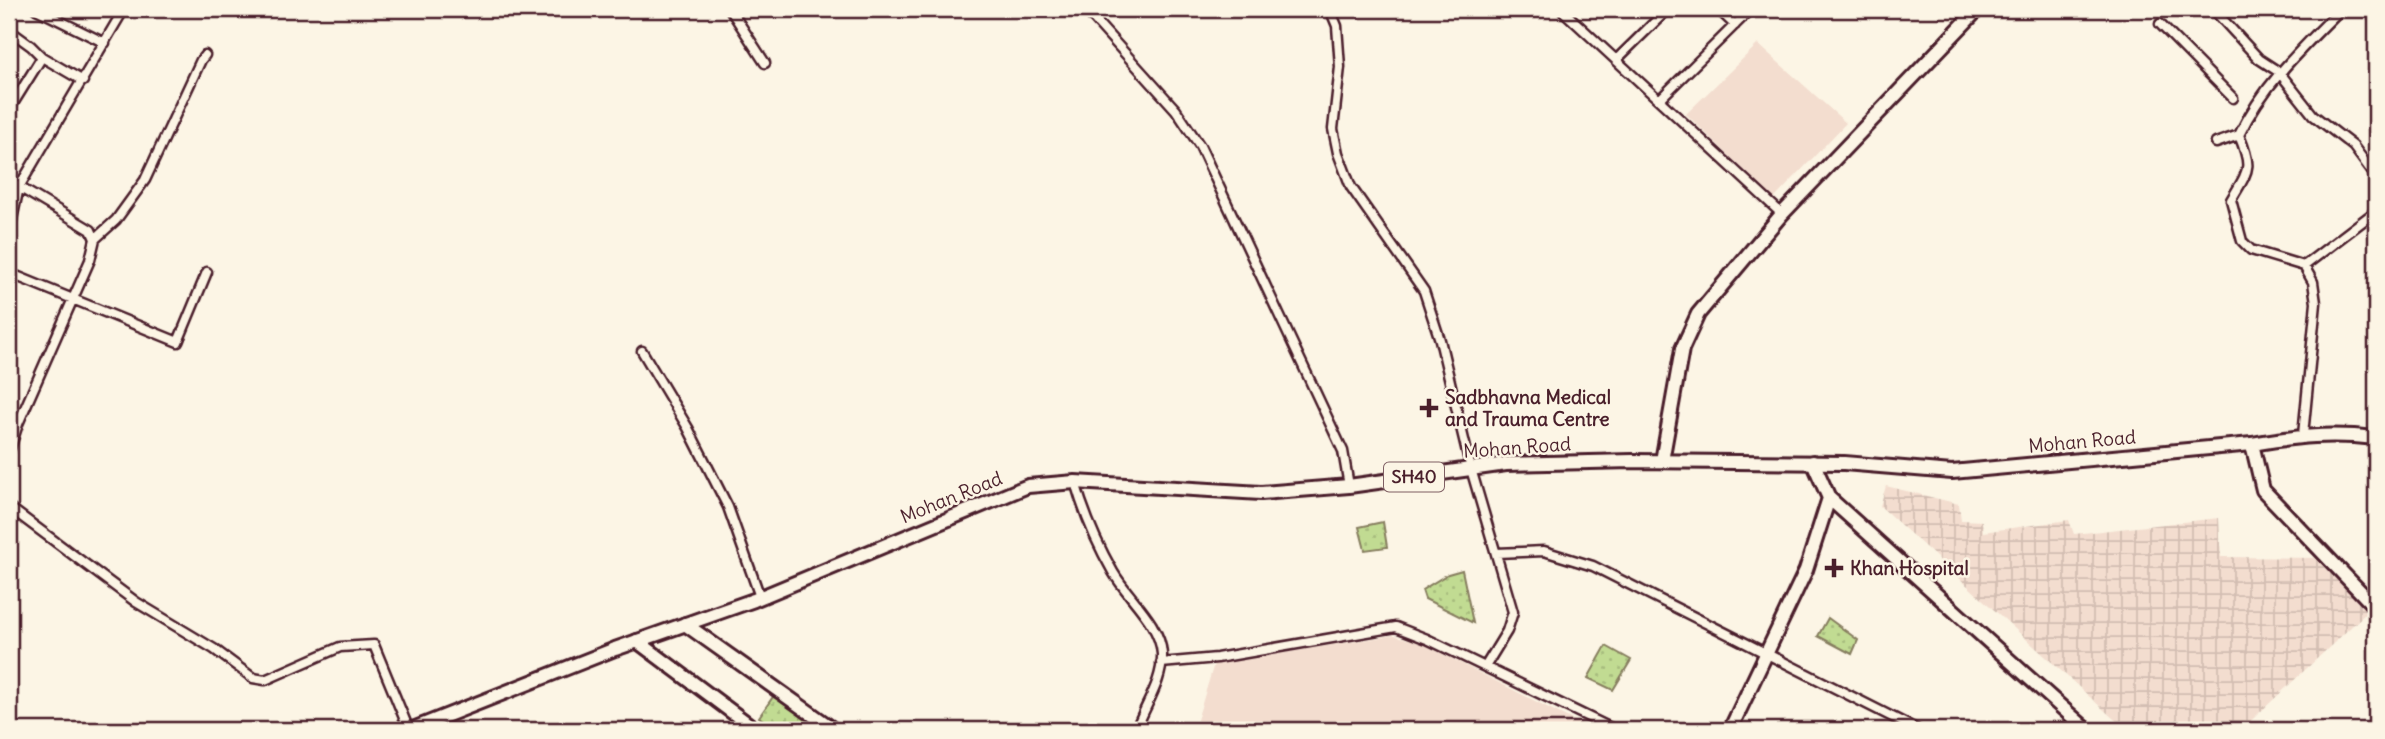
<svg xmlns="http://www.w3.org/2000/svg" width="2385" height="739" font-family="Delius,sans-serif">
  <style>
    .built { fill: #f3ddcf }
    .industrial { fill: url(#industrial-grid) }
    .grass { fill: url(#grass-dots); stroke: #867d5e; stroke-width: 2 }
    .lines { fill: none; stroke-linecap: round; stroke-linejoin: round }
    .street-casing { stroke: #4a1f2b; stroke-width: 13 }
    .secondary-casing { stroke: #4a1f2b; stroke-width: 18 }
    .primary-casing { stroke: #4a1f2b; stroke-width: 18 }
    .street { stroke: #fcf5e5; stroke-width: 8 }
    .secondary { stroke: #fcf5e5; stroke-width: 12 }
    .primary { stroke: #fcf5e5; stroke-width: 12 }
    .poi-dot { fill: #4a1f2b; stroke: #fcf5e5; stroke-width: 2.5 }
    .labels { text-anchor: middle; stroke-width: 5; stroke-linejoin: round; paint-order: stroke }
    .shield { fill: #fcf5e5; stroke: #7f5f63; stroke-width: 2 }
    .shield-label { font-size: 18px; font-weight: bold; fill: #4a1f2b }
    .poi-label { font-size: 19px; font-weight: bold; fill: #4a1f2b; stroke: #fcf5e5; text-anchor: start }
    .street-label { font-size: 19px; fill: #4a1f2b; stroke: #fcf5e5 }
  </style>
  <defs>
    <pattern id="industrial-grid" width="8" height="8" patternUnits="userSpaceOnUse" patternTransform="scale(1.75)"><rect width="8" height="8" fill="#f3ddcf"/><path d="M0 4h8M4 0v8" fill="none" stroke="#d2bdb2"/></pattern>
    <pattern id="grass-dots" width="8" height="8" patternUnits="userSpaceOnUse" patternTransform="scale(1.75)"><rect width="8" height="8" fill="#c1db92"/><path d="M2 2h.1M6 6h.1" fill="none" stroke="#a7bc7e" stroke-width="1.8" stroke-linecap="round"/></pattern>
  </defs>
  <rect width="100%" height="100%" fill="#fcf5e5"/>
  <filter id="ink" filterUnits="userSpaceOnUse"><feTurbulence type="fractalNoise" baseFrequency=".0143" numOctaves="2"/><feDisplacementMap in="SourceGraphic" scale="14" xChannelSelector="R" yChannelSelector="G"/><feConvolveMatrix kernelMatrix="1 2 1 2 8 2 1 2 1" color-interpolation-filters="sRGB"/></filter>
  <g filter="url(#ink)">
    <path class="built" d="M1758,44L1846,123L1774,199L1686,114Z
      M1394,635L1421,643L1584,726L1582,730H1194L1214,664Z"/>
    <path class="industrial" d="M1886,486L1959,504L1961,520L1982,521L1983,532L2069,520L2074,534L2219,518L2221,557L2315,558L2368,611L2241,730H2126L1880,506Z"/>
    <path class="grass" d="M1383,522L1387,547L1365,550L1359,527Z
      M1462,570L1473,623L1425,599L1422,590L1448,574Z
      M1828,618L1858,640L1852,654L1818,636Z
      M1606,646L1631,660L1613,690L1588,678Z
      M775,694L820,725L816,730H777L759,717Z"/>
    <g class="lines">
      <g class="street-casing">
        <path id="street" d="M36,9L105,43
          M730,9L765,63
          M1085,9L1176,110L1200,146L1343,451L1349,486
          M1330,9L1337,26L1340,67L1333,129L1338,153L1351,187L1424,291L1440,340L1471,469L1513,612L1507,631L1485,667
          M1561,9L1782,214
          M1718,9L1735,25
          M2213,9L2259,59L2279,72L2313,115L2353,146L2376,177
          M2160,24L2233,98
          M9,30L31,46L42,57L83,81
          M1616,60L1668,9
          M1659,100L1751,9
          M9,110L42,57
          M2216,143L2239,135
          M9,181L91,230L95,239L90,260L18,424L9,452
          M9,234L19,187L124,9
          M95,239L116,220L145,180L201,60L205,55
          M2304,266L2376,211
          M9,273L178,342L207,272
          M642,351L688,428L728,507L760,597
          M2303,435L2316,303L2313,282L2304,266L2251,250L2242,241L2231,200C2249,169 2253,169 2239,135C2263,85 2302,48 2341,9
          M1075,482C1084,513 1097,544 1113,572C1128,598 1160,623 1162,654C1163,681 1145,705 1136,730
          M9,507L136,602L214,649L253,678L265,680L340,647L374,645L409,730
          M1496,553L1544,551L1593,566L1918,730
          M1161,663L1217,658L1396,627L1427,639L1615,730"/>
      </g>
      <g class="secondary-casing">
        <path id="secondary" d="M2252,444C2298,436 2330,433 2376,438
          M1662,461L1682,349L1698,314L1782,214L1978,9
          M1813,462L1829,498L2087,730
          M685,624L834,730
          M637,641L756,730
          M1730,730L1806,570L1829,498"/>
      </g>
      <g class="primary-casing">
        <path id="primary" d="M410,730L615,649L754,600L1028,486L1075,482L1261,493L1349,486L1506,464L1632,461L1844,463L1952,472L2252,444L2263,490L2376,608"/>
      </g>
      <use href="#street" class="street"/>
      <use href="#secondary" class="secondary"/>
      <use href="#primary" class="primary"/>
    </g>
  </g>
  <g class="poi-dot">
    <path d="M1425.5 397.5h7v7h7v7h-7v7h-7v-7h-7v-7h7z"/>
    <path d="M1830.5 557.5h7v7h7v7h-7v7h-7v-7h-7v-7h7z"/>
  </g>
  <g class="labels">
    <rect class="shield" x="1384" y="462.5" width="60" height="29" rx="5"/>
    <g class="shield-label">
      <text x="1414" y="483">SH40</text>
    </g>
    <g class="poi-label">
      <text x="1445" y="404">Sadbhavna Medical<tspan x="1445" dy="22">and Trauma Centre</tspan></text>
      <text x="1850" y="575">Khan Hospital</text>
    </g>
    <g class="street-label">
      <text transform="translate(2082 441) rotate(-5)" y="7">Mohan Road</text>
      <text transform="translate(1517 447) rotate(-4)" y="7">Mohan Road</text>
      <text transform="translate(951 497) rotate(-22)" y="7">Mohan Road</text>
    </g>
  </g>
  <rect width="2385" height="739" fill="none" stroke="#fcf5e5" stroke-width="35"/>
  <rect x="18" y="18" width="2350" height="704" fill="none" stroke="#4a1f2b" stroke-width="2.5" filter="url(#ink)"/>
</svg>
